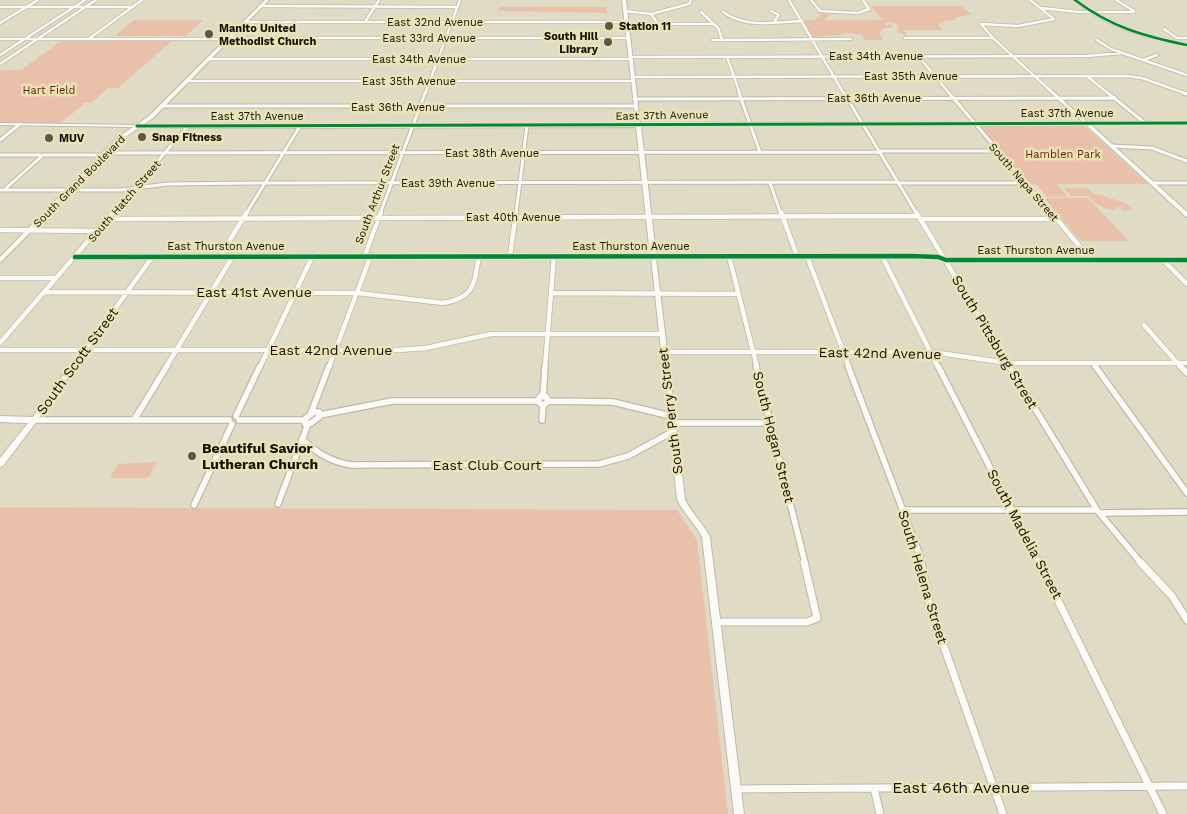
<svg xmlns="http://www.w3.org/2000/svg" width="1187" height="814" font-family="'Work Sans',sans-serif">
  <style>
    .green { fill: #e9c1aa }
    .lines { fill: none; stroke-linecap: round; stroke-linejoin: round }
    .minor-far4-casing { stroke: #bdbaa7; stroke-width: 4 }
    .minor-far3-casing { stroke: #bdbaa7; stroke-width: 5 }
    .minor-far2-casing { stroke: #bdbaa7; stroke-width: 6 }
    .minor-far1-casing { stroke: #bdbaa7; stroke-width: 8 }
    .minor-casing { stroke: #bdbaa7; stroke-width: 9 }
    .tertiary-casing { stroke: #bdbaa7; stroke-width: 2 }
    .secondary-casing { stroke: #bdbaa7; stroke-width: 2 }
    .minor-far4 { stroke: #fafaf6; stroke-width: 2.5 }
    .minor-far3 { stroke: #fafaf6; stroke-width: 3 }
    .minor-far2 { stroke: #fafaf6; stroke-width: 4.5 }
    .minor-far1 { stroke: #fafaf6; stroke-width: 5.5 }
    .minor { stroke: #fafaf6; stroke-width: 7 }
    .tertiary { fill: #fafaf6; fill-rule: evenodd }
    .secondary { fill: #fafaf6; fill-rule: evenodd }
    .cycleway-far2-casing { stroke: #ebe3b8; stroke-width: 4.5 }
    .cycleway-far1-casing { stroke: #ebe3b8; stroke-width: 5 }
    .cycleway-casing { stroke: #ebe3b8; stroke-width: 7 }
    .cycleway-far2 { stroke: #00873e; stroke-width: 2.5 }
    .cycleway-far1 { stroke: #00873e; stroke-width: 3 }
    .cycleway { stroke: #00873e; stroke-width: 4.5 }
    .poi-dot { fill: #5c5847; stroke: #ebe3b8; stroke-width: 2 }
    .labels { text-anchor: middle; stroke-width: 5; stroke-linejoin: round; paint-order: stroke }
    .far-street-label { font-size: 11px; fill: #151203; stroke: #ebe3b8 }
    .far-poi-label { font-size: 11px; font-weight: bold; fill: #151203; stroke: #ebe3b8; text-anchor: start }
    .far-park-label { font-size: 11px; fill: #6f1d00; stroke: #ebe3b8 }
    .street-label { font-size: 14px; fill: #151203; stroke: #ebe3b8 }
    .poi-label { font-size: 14px; font-weight: bold; fill: #151203; stroke: #ebe3b8; text-anchor: start }
    .near-street-label { font-size: 16px; fill: #151203; stroke: #ebe3b8 }
  </style>
  <rect width="100%" height="100%" fill="#dfdbc4"/>
  <path class="green" d="M871,6H961L971,14L955,18V21L947,20L938,25L943,30H904L908,37L895,30L899,29L897,24L887,22L885,26L891,24L893,26L889,28H884L879,33L883,40H864L863,35L846,33L841,35L813,37L804,23L805,20H803H814L820,17V13L831,14L824,20H882Z
    M499,7H607V13L504,11L498,10Z
    M134,20H203L186,36H115Z
    M64,39L173,40L118,88H108L91,103H85L61,123H0V70H21Z
    M980,124L1083,125L1148,184H1057L1068,197H1047L1036,184H1028L978,125Z
    M1064,188H1088L1095,195L1098,194L1125,203L1132,209L1125,211L1117,207L1113,210C1102,208 1096,204 1088,196H1071Z
    M1044,198H1088L1129,241H1081Z
    M157,462L148,478H110L118,464Z
    M0,507L677,510L697,540L728,814H0Z"/>
  <g class="lines">
    <g class="minor-far4-casing">
      <path id="minor-far4" d="M789,0L844,94
        M811,0L820,11L858,13L869,9L863,0
        M1030,0L1054,19
        M1116,0L1134,11
        M260,6L458,7
        M0,7H133
        M1041,8L1078,12H1134
        M625,11L651,14L658,24
        M771,11L779,15L775,20L777,23
        M701,12L718,28L722,39
        M723,12C747,29 775,22 802,21
        M651,14L689,4L691,0
        M245,22H626
        M365,22L379,0
        M0,23L38,0
        M639,24H714
        M981,24L993,38L1054,94
        M981,24L1018,26L1054,19
        M1164,29L1177,38H1187
        M90,38L142,0
        M229,38H628
        M905,38H993
        M0,39H228
        M713,40L851,39
        M1097,40L1111,49L1187,75
        M0,55L85,0
        M918,56L950,94
        M630,57L1086,56L1122,53
        M727,57L740,94
        M209,59H630
        M1143,60L1157,55
        M0,64L96,0
        M1087,76L1109,94
        M632,77L1126,76L1142,78L1187,94
        M186,81H632
        M425,94L460,0"/>
    </g>
    <g class="minor-far3-casing">
      <path id="minor-far3" d="M739,93L760,152
        M844,93L917,214
        M949,93L1052,214
        M1053,93L1086,123
        M1108,93L1145,123
        M1183,93L1187,94
        M634,99L1115,98
        M161,106H635
        M0,140L20,124
        M1111,146L1152,148L1187,161
        M879,151H998
        M105,153L879,152
        M0,155H103
        M770,183L781,214
        M898,183H1025
        M1152,183H1187
        M0,190H121L167,184L266,183L897,182
        M4,190L43,155
        M112,214L188,126
        M246,214L300,126
        M380,214L425,93
        M516,214L527,126"/>
    </g>
    <g class="minor-far2-casing">
      <path id="minor-far2" d="M781,212L797,256
        M916,212L1010,367
        M1051,212L1091,260
        M108,219L919,216
        M920,219H1056
        M0,230L98,231
        M365,255L381,212
        M220,256L247,212
        M510,256L516,212
        M729,256L757,367
        M807,256L849,367
        M882,256L938,367
        M75,257L652,256
        M1163,260L1187,284
        M0,278H56
        M44,292L358,293L443,303C475,298 474,284 479,256
        M551,293L738,294
        M1144,325L1181,367
        M0,343L113,212
        M0,350H398L426,348L491,334H661
        M663,352H932L1008,363H1187
        M1094,364L1096,367
        M73,367L153,256
        M166,367L233,256
        M260,367L313,255
        M329,367L371,255
        M545,367L554,256"/>
    </g>
    <g class="minor-far1-casing">
      <path id="minor-far1" d="M73,366L34,420H229
        M756,366L805,563
        M848,366L919,553L921,563
        M938,366L1039,563
        M1009,366L1097,510L1141,563
        M1095,366L1187,493
        M1180,366L1187,373
        M538.5 400a4.5 4.5 0 1 1 9 0a4.5 4.5 0 1 1-9 0Z
        M543,397L545,366
        M548,401L613,402L671,416
        M314,412H319V417L311,423L305,424L306,418Z
        M311,413L329,366
        M320,415L392,401H538
        M236,416L260,366
        M134,420L167,366
        M239,420H304
        M542,420L543,404
        M672,423H770
        M302,439C317,453 331,462 352,465L599,464L628,456L672,432
        M278,504L308,424
        M194,505L232,424
        M903,510H1097
        M1100,513L1187,512"/>
    </g>
    <g class="minor-casing">
      <path id="minor" d="M921,562L930,607L1003,814
        M1039,562L1163,814
        M1140,562L1172,596L1187,620
        M717,622H807L817,618L804,562
        M874,788L880,814
        M736,789L1187,786"/>
    </g>
    <g class="tertiary-casing">
      <path id="tertiary" d="M622,0H626L640,123L1187,122V124H1090L1187,212V217L1185,216L1085,124L641,126L656,254H912L938,255L947,258H1187V262H946L937,259L912,258H656L685,499C691,513 703,523 710,537L744,814H734L702,537C695,523 683,513 677,499L651,257L649,256L650,255L636,127L205,128L0,125V123L205,126L636,124Z"/>
    </g>
    <g class="secondary-casing">
      <path id="secondary" d="M265,0H269L153,118L121,140L2,261L0,262V257L117,138L149,116Z
        M1073,0H1077C1085,6 1092,12 1100,16C1127,31 1157,38 1187,44V46C1146,38 1106,28 1073,0Z
        M0,416L34,417L37,418L38,420L3,466L0,467V458L28,423L0,422Z"/>
    </g>
    <use href="#minor-far4" class="minor-far4"/>
    <use href="#minor-far3" class="minor-far3"/>
    <use href="#minor-far2" class="minor-far2"/>
    <use href="#minor-far1" class="minor-far1"/>
    <use href="#minor" class="minor"/>
    <use href="#tertiary" class="tertiary"/>
    <use href="#secondary" class="secondary"/>
    <g class="cycleway-far2-casing">
      <path id="cycleway-far2" d="M1075,0C1111,27 1143,36 1187,45"/>
    </g>
    <g class="cycleway-far1-casing">
      <path id="cycleway-far1" d="M137,126L1187,123"/>
    </g>
    <g class="cycleway-casing">
      <path id="cycleway" d="M75,257L912,256L938,257L946,260H1187"/>
    </g>
    <use href="#cycleway-far2" class="cycleway-far2"/>
    <use href="#cycleway-far1" class="cycleway-far1"/>
    <use href="#cycleway" class="cycleway"/>
  </g>
  <g class="poi-dot">
    <circle cx="609" cy="26" r="5"/>
    <circle cx="209" cy="34" r="5"/>
    <circle cx="608" cy="42" r="5"/>
    <circle cx="142" cy="137" r="5"/>
    <circle cx="49" cy="138" r="5"/>
    <circle cx="192" cy="456" r="5"/>
  </g>
  <g class="labels">
    <g class="far-street-label">
      <text x="435" y="26">East 32nd Avenue</text>
      <text x="429" y="42">East 33rd Avenue</text>
      <text x="876" y="60">East 34th Avenue</text>
      <text x="419" y="63">East 34th Avenue</text>
      <text x="911" y="80">East 35th Avenue</text>
      <text x="409" y="85">East 35th Avenue</text>
      <text x="874" y="102">East 36th Avenue</text>
      <text x="398" y="111">East 36th Avenue</text>
      <text x="1067" y="117">East 37th Avenue</text>
      <text transform="translate(662 115) rotate(-1)" y="4">East 37th Avenue</text>
      <text x="257" y="120">East 37th Avenue</text>
      <text x="492" y="157">East 38th Avenue</text>
      <text transform="translate(79 181) rotate(-45)" y="4">South Grand Boulevard</text>
      <text transform="translate(1024 182) rotate(49)" y="4">South Napa Street</text>
      <text x="448" y="187">East 39th Avenue</text>
      <text transform="translate(377 194) rotate(-69)" y="4">South Arthur Street</text>
      <text transform="translate(124 201) rotate(-49)" y="4">South Hatch Street</text>
      <text x="513" y="221">East 40th Avenue</text>
      <text x="226" y="250">East Thurston Avenue</text>
      <text x="631" y="250">East Thurston Avenue</text>
      <text x="1036" y="254">East Thurston Avenue</text>
    </g>
    <g class="far-poi-label">
      <text x="619" y="30">Station 11</text>
      <text x="219" y="32">Manito United<tspan x="219" dy="13">Methodist Church</tspan></text>
      <text x="598" y="40" text-anchor="end">South Hill<tspan x="598" dy="13">Library</tspan></text>
      <text x="152" y="141">Snap Fitness</text>
      <text x="59" y="142">MUV</text>
    </g>
    <g class="far-park-label">
      <text x="49" y="94">Hart Field</text>
      <text x="1063" y="158">Hamblen Park</text>
    </g>
    <g class="street-label">
      <text x="254" y="297">East 41st Avenue</text>
      <text transform="translate(995 342) rotate(59)" y="5">South Pittsburg Street</text>
      <text x="331" y="355">East 42nd Avenue</text>
      <text transform="translate(880 353) rotate(1)" y="5">East 42nd Avenue</text>
      <text transform="translate(77 361) rotate(-54)" y="5">South Scott Street</text>
      <text transform="translate(670 411) rotate(-97)" y="5">South Perry Street</text>
      <text transform="translate(774 437) rotate(76)" y="5">South Hogan Street</text>
      <text x="487" y="470">East Club Court</text>
      <text transform="translate(1025 534) rotate(62)" y="5">South Madelia Street</text>
      <text transform="translate(923 577) rotate(73)" y="5">South Helena Street</text>
    </g>
    <g class="poi-label">
      <text x="202" y="453">Beautiful Savior<tspan x="202" dy="16">Lutheran Church</tspan></text>
    </g>
    <g class="near-street-label">
      <text x="961" y="793">East 46th Avenue</text>
    </g>
  </g>
</svg>
